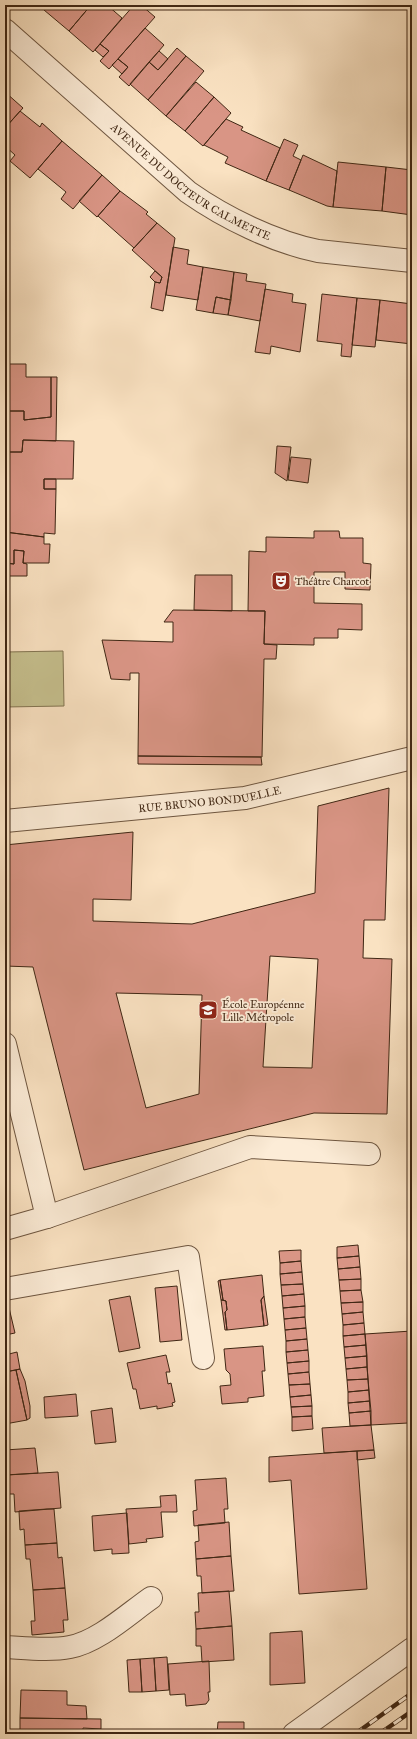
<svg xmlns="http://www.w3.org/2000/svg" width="417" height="1739" font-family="'IM FELL Great Primer',serif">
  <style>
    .green { fill: #c6c08e; stroke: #837451 }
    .building { fill: #d99585; stroke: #402714; fill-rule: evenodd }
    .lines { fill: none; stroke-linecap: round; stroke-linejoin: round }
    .minor-casing { stroke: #6e5640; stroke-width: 24 }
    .minor { stroke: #fcecd7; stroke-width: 22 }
    .rail-casing { stroke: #402714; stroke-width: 4.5 }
    .rail { stroke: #fcecd7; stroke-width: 3; stroke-dasharray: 9; stroke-linecap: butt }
    .labels { text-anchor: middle; stroke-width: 3.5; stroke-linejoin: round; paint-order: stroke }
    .street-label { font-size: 11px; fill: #402714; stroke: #fcecd7 }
    .poi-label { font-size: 11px; fill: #402714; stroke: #fcecd7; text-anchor: start }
  </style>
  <rect width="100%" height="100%" fill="#fae2c2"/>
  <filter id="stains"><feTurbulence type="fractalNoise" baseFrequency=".005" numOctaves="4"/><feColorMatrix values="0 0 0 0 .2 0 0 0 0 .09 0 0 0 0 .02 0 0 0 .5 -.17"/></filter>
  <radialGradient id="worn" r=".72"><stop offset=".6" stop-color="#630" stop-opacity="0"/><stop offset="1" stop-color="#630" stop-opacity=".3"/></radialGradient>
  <path class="green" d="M63,651L64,706L5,707V652Z"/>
  <path class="building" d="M48,5H91L69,31L44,10Z
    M107,5L122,18L93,52L69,31L91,5Z
    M134,5H141L155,17L109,69L100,61L109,51L100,44Z
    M145,28L164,45L129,86L119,77L128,67L118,59Z
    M100,44L109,51L103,57L95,50Z
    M177,48L186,56L148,100L130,84L149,62L158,70Z
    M159,51L168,59L158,70L149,62Z
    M186,56L204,71L166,116L148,100Z
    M118,59L128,67L122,74L112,65Z
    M196,82L214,97L185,131L166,116Z
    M5,92L23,108L5,128Z
    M214,97L231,113L203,146L185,131Z
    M20,111L40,127L42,123L62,141L30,178L10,161L15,155L5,146V128Z
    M226,119L243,127L241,130L280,148L266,181L225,163L228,157L204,145Z
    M284,139L298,145L293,156L301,160L289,190L266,181Z
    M62,141L102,175L73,209L61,199L66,192L38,169Z
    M303,155L337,171L333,207L327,206L289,190Z
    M338,162L386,167L382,211L333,207Z
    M386,167L412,170V215L382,211Z
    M102,175L120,191L97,217L79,201Z
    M120,191L148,212L146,214L157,223L134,248L98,216Z
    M157,223L175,238L163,311L151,308L155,282L160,283L162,277L132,250Z
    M173,247L189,250L187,264L203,267L198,300L166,295Z
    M203,267L234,272L231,300L216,297L213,313L196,310Z
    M155,271L162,277L160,283L155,282L150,277Z
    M234,272L247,274L246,281L266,284L260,321L228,315Z
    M265,289L293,294L292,302L306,304L300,352L271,346L270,354L255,352Z
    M322,294L357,298L351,357L341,356L342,344L317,341Z
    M216,297L231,300L228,315L213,313Z
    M357,298L380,300L375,347L352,345Z
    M380,300L412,304V344L376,340Z
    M5,364H26V377H51V417L24,420V411H7V404H5Z
    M51,377H57L56,441L23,440L22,452H5V404H7V411H24V420L51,417Z
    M23,440L74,441L73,479H44V489H56L55,534L44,533V537L5,532V512H8V503H5V452H22Z
    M277,446L291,447L287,481L275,473Z
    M291,457L311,459L308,483L288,480Z
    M44,479H56V489H44Z
    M314,531H339L340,538H363V563L371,564L370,590L345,589V572H314V603L362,604V630L338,629V638H314V645L264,644L265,611H248L249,551L266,552V537L314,538Z
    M5,532L44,537V544H50L49,563H23L24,551L14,550V564L5,563Z
    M14,550L24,551L23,563L27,564V576H5V563L14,564Z
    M195,575H232V611L194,610Z
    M173,610L265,611L264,644L277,645L276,659H264L262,757L138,756L139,673H130V680L111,679L102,640L173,642V622H164Z
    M138,756L261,757L262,765L138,764Z
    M389,788L385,920H364L363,958L392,959L387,1114L314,1113L84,1170L33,967L5,966V845L133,832L131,900L93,899V921L192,924L315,893L318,806ZM270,956L318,959L312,1068L263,1067ZM116,993L202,995L199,1094L146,1108Z
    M358,1245L359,1256L337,1258V1247Z
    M301,1250V1261L280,1263L279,1251Z
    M359,1256L360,1267L338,1269L337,1258Z
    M301,1261L302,1272L280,1274V1263Z
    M360,1267L361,1279L339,1280L338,1269Z
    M302,1272L303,1284L281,1285L280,1274Z
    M262,1275L264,1296L261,1300L264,1326L227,1330L225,1312L227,1310L226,1301L223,1300L220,1280Z
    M361,1279V1290L340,1291L339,1280Z
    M220,1280L223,1300H221L218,1281Z
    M303,1284L304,1294L282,1296L281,1285Z
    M177,1286L182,1340L160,1342L155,1288Z
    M361,1290L363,1302L341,1303L340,1291Z
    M304,1294L305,1306L283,1308L282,1296Z
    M130,1296L140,1348L119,1352L109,1300Z
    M264,1296L268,1325L264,1326L261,1300Z
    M7,1298L10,1312L5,1313V1299Z
    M221,1300L226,1301L227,1310L225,1312L227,1330H225Z
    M363,1302V1312L342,1314L341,1303Z
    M305,1306V1317L284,1319L283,1308Z
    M10,1312L15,1333L5,1335V1313Z
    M363,1312L364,1323L343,1325L342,1314Z
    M305,1317L306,1328L285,1330L284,1319Z
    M364,1323L365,1334L343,1336V1325Z
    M306,1328L307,1339L286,1341L285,1330Z
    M412,1331V1431H408V1423L371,1425L365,1334Z
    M365,1334L366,1345L344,1347L343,1336Z
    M307,1339L308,1350L286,1352V1341Z
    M366,1345L367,1356L345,1358L344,1347Z
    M263,1346L265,1371H262L264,1396L248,1398V1402L222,1404L220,1386L231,1385L230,1374L226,1370L224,1349Z
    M308,1350L309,1361L287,1363L286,1352Z
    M17,1352L20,1369L5,1372V1355Z
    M166,1355L170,1372H166L168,1384L171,1383L175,1402L172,1403L173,1406L157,1409V1406L140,1409L136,1389H133L127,1363Z
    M367,1356V1367L346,1369L345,1358Z
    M309,1361V1372L288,1374L287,1363Z
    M367,1367L368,1379L347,1380L346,1369Z
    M20,1369L25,1381L30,1406V1418L27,1420L16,1370Z
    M16,1370L27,1420L5,1424V1372Z
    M309,1372L310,1384L289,1385L288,1374Z
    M368,1379L369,1390L348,1392L347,1380Z
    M310,1384L311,1395L290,1397L289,1385Z
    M369,1390L370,1401L348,1403V1392Z
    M76,1394L78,1416L45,1418L44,1397Z
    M311,1395L312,1406L291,1407L290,1397Z
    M370,1401L371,1411L349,1413L348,1403Z
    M312,1406V1416L292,1417L291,1407Z
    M112,1408L116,1442L95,1444L91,1411Z
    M371,1411V1425L350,1426L349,1413Z
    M312,1416L313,1429L292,1431V1417Z
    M371,1425L374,1450L324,1453L322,1428Z
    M35,1448L38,1473L5,1475V1450Z
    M374,1450L375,1458L357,1460V1451Z
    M357,1451L367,1589L299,1594L291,1480L269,1482V1457Z
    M58,1472L61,1508L15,1512L14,1494H9L7,1475Z
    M226,1478L228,1509H224L225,1523L194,1526L193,1511L197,1510L195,1480Z
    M176,1495L177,1512H161L163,1537L146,1539L147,1542L129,1544L126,1509L161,1507L160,1496Z
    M47,1509H54L57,1543L25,1545L24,1529L20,1530L19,1511Z
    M127,1513L129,1553L112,1554V1549L94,1551L92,1516Z
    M229,1522L231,1556L196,1559L195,1542L199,1541L198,1525Z
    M57,1543L58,1558L62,1557L65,1588L33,1590L30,1559H26L25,1545Z
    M231,1556L234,1591L202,1593L201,1576H197L196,1559Z
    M65,1588L68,1620H63L64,1632L32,1635L31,1621H35L33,1590Z
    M229,1591L232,1626L196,1629L195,1612H199L198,1593Z
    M232,1626L234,1660L202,1662L201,1646H196V1629Z
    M302,1631L305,1683L270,1685V1633Z
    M167,1657L169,1690L156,1691L154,1658Z
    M154,1658L156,1691L142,1692L140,1659Z
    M140,1659L142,1692H129L127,1660Z
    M209,1661L210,1692H208L209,1700L206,1704L186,1706L185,1694L170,1695L168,1664Z
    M21,1690L67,1691V1705L86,1706L87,1719L20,1718Z
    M20,1718L101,1719V1729L83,1728V1734H20Z
    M218,1722H244V1734H217Z"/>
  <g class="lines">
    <g class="minor-casing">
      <g id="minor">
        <path id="s1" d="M5,30L188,192C225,218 274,242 318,251L412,261"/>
        <path id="s2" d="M5,821L245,798L412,758"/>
        <path d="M5,1044L47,1217L5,1229"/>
        <path d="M47,1217L250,1147L369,1154"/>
        <path d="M5,1289L188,1257L203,1358"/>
        <path d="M5,1647C25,1648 50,1651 70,1647C98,1642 128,1614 151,1598"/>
        <path d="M294,1734L412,1649"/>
      </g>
    </g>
    <use href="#minor" class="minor"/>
    <g class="rail-casing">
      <path id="rail" d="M355,1734L412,1693
        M379,1734L412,1711"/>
    </g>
    <use href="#rail" class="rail"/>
  </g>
  <defs>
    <g id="theatre-square" transform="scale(1)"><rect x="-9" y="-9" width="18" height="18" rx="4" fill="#8f2418" stroke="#fcecd7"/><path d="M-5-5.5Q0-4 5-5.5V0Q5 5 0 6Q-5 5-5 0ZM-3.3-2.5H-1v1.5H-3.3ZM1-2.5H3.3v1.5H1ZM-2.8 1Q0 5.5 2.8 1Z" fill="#fff"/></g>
    <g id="school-square" transform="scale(1)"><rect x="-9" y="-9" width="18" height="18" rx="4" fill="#8f2418" stroke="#fcecd7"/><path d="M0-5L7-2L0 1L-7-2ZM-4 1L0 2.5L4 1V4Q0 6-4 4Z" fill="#fff"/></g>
  </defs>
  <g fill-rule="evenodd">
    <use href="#theatre-square" x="281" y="581"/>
    <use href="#school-square" x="208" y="1010"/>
  </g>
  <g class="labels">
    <g class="street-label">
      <text dy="4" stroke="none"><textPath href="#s1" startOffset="241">AVENUE DU DOCTEUR CALMETTE</textPath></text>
      <text dy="4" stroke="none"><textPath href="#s2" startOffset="206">RUE BRUNO BONDUELLE</textPath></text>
    </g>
    <g class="poi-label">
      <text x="295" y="585">Théâtre Charcot</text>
      <text x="222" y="1008">École Européenne<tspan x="222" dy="13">Lille Métropole</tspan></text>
    </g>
  </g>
  <rect width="417" height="1739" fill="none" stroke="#fae2c2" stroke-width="20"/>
  <rect x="6" y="6" width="405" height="1727" fill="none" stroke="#402714" stroke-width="2"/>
  <rect x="10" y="10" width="397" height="1719" fill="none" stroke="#402714"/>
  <rect width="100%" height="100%" filter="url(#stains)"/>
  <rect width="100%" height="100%" fill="url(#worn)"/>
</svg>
